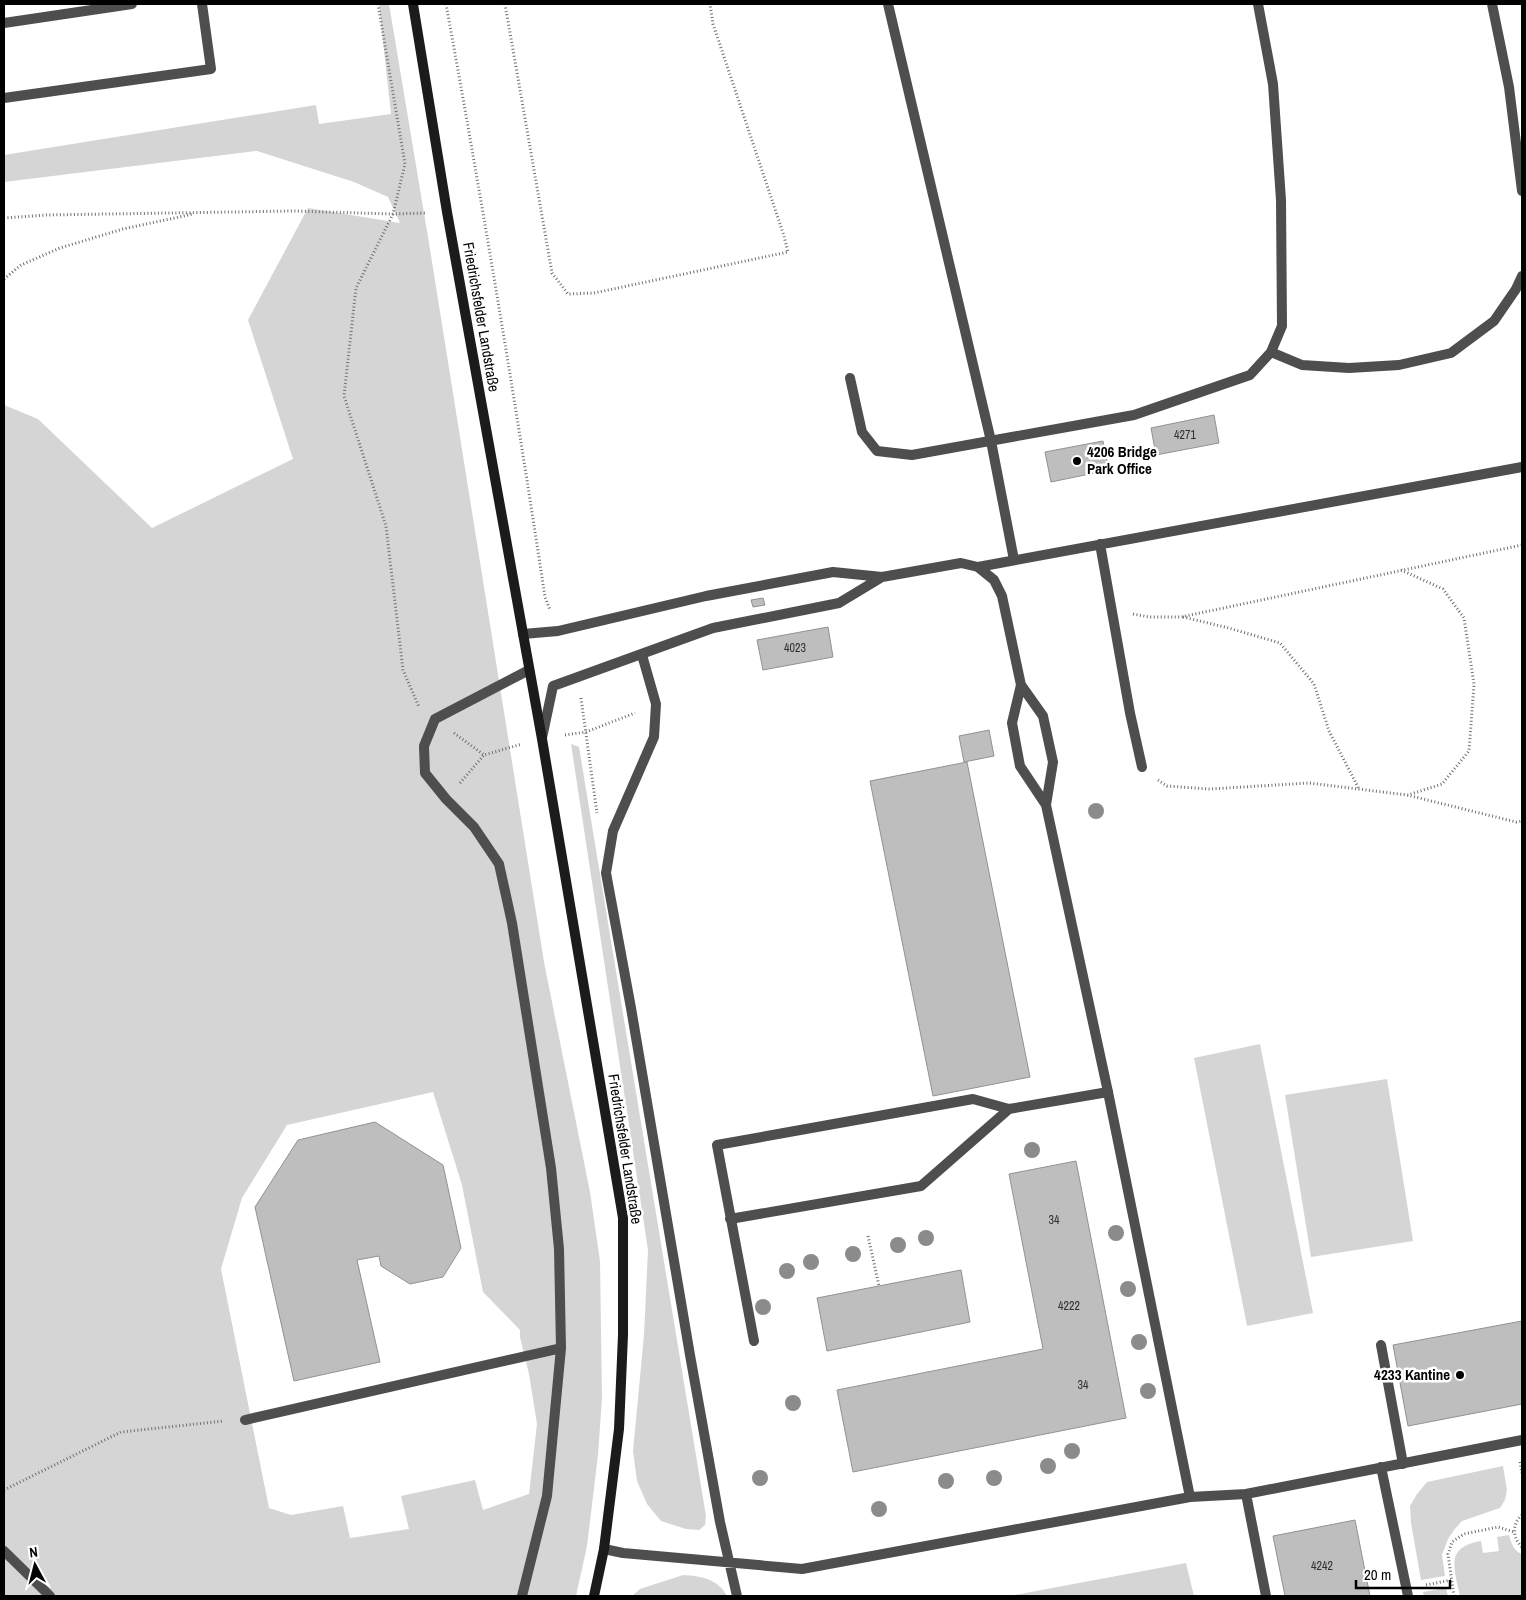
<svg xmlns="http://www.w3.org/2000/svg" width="1526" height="1600" font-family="'Archivo Narrow',sans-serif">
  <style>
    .green { fill: #d5d5d5; fill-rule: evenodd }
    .building { fill: #bebebe; stroke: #929292 }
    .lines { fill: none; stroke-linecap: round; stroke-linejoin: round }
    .path { stroke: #707070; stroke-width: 3; stroke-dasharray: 1 2.5; stroke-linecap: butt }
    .lane { stroke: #4e4e4e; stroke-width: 10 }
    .street { stroke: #4e4e4e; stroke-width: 10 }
    .secondary { stroke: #1b1b1b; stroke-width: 10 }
    .tree { fill: #8b8b8b }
    .poi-dot { fill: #000; stroke: #fff; stroke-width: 2 }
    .labels { text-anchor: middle; stroke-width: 5; stroke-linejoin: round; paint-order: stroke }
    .number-label { font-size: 12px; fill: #303030 }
    .street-label { font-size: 15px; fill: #000; stroke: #fff }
    .poi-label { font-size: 15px; font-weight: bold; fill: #000; stroke: #fff; text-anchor: start }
  </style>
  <rect width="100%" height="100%" fill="#fff"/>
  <path class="green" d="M379,4H389L429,243L544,962L590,1192L600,1261L602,1398L598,1455L587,1546L576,1596H4V405L38,419L152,528L293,459L248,320L308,208L400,223L388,197L354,182L257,151L4,182V155L316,105L319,124L391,114ZM433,1092L462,1185L483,1292L520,1330V1337L529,1374L537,1424L529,1494L483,1510L475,1480L401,1496L409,1529L350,1538L343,1506L291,1515L269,1508L221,1269L242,1198L287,1125Z
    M571,744L579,747L706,1516L705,1525L699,1530L686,1529L661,1521L647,1504L637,1481L633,1451L644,1335L648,1250Z
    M1260,1044L1313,1313L1247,1326L1194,1058Z
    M1387,1079L1413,1241L1311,1257L1285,1095Z
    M1503,1466L1507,1490L1505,1500L1500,1508L1462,1521L1454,1530L1448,1539L1442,1555L1445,1576L1421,1580L1411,1523L1410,1506L1417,1494L1427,1482Z
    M1509,1535C1511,1543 1514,1551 1522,1554V1596H1460C1454,1568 1445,1547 1481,1541L1483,1553L1499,1551L1497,1537Z
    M1186,1563L1194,1596H1009Z
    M683,1575C701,1576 718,1579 727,1596H632L640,1589Z
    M1446,1588L1448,1596H1424L1423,1592Z"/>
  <path class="building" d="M1214,415L1219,443L1156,455L1151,428Z
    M1103,441L1109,470L1051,482L1045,452Z
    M763,598L765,605L753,607L751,600Z
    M828,627L833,657L763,670L757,640Z
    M989,730L994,756L964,762L959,736Z
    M967,762L1030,1077L933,1096L870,781Z
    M375,1122L443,1165L461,1248L443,1277L410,1284L381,1266L379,1256L357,1260L380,1362L294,1381L255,1207L298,1140Z
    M1076,1161L1126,1418L853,1472L837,1390L1043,1349L1009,1174Z
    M961,1270L970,1322L827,1351L817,1298Z
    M1522,1321V1404L1408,1426L1393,1345Z
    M1355,1520L1370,1596H1285L1273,1536Z"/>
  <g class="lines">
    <path class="path" d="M378,4L405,164L393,214L356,288L344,396L386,526L403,670L419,707
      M446,4C482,201 515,399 545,597L550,610
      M505,4L552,273L568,294L594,293L788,252L784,236L713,24L710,4
      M4,218L46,215L294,211L393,214L426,213
      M4,279L21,265L60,248L123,229L193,214
      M1401,570L1443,589L1464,618L1474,684L1469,751L1442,784L1408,795
      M1133,614L1149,617H1181L1522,545
      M1183,617L1225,627L1280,643L1314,684L1329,731L1359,789
      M581,698L597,813
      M454,733L484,755L522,744
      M565,735L586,732L635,713
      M1158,780L1167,786L1210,789L1309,783L1407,795L1516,822L1522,821
      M460,783L484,755
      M868,1236L879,1286
      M1520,1462L1522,1473
      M4,1490L121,1432L224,1421
      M1522,1515C1512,1524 1512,1537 1522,1547
      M1426,1585L1451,1580
      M1454,1596L1448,1554L1452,1542L1464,1534L1498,1527L1514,1532"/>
    <path class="lane" d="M888,4L991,441L1014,560
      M1492,4L1509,87L1522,191
      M4,23L132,4
      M4,98L211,69L202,4
      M1271,352L1302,365L1349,368L1399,365L1451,353L1494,321L1516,289L1522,276
      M850,378L862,432L877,451L912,455L1134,415L1250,375L1271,352L1282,326L1281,200L1273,84L1258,4
      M1100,544L1130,713L1142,767
      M978,567L1522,467
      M642,655L656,704L654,737L613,831L606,873L631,1008L690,1355L720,1522L737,1596
      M730,1219L921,1186L1009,1109L1108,1092
      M754,1341L717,1145L973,1099L1009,1109
      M1381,1345L1403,1464
      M245,1420L561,1348
      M1381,1467L1408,1596
      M1246,1494L1266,1596
      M604,1549L623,1553L802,1569L1190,1497L1246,1494L1522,1440
      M4,1551L50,1596
      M522,1596L547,1496L561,1348L559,1249L551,1168L512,923L499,864L474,827L446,799L425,773L424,746L435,719L529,670"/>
    <path class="street" d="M523,634L558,631L706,596L833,572L882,577L961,563L978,567L994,580L1002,596L1021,685L1012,723L1020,766L1046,805
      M1021,685L1043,716L1053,762L1046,805L1108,1092L1190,1497
      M542,738L553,686L713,628L839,603L882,577"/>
    <path class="secondary" d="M413,4L447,212L542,739L623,1218V1335L619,1429L604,1549L594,1596"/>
  </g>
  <g class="tree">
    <circle cx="1096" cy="811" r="8"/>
    <circle cx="1032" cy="1150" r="8"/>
    <circle cx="1116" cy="1233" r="8"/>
    <circle cx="926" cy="1238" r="8"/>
    <circle cx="898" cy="1245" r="8"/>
    <circle cx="853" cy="1254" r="8"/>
    <circle cx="811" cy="1262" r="8"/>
    <circle cx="787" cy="1271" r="8"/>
    <circle cx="1128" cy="1289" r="8"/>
    <circle cx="763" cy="1307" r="8"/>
    <circle cx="1139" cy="1342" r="8"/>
    <circle cx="1148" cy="1391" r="8"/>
    <circle cx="793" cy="1403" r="8"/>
    <circle cx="1072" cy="1451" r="8"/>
    <circle cx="1048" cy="1466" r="8"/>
    <circle cx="760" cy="1478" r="8"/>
    <circle cx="994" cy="1478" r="8"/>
    <circle cx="946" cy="1481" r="8"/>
    <circle cx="879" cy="1509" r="8"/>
  </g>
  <g class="poi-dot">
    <circle cx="1077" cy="461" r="5"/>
    <circle cx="1460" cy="1375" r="5"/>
  </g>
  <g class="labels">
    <g class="number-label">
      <text x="1185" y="439">4271</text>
      <text x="795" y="652">4023</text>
      <text x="1054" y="1224">34</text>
      <text x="1069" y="1310">4222</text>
      <text x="1083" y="1389">34</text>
      <text x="1322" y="1570">4242</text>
    </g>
    <g class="street-label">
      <text transform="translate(481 317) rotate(80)" y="5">Friedrichsfelder Landstraße</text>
      <text transform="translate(625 1149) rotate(81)" y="5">Friedrichsfelder Landstraße</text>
    </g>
    <g class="poi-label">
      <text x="1087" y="457">4206 Bridge<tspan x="1087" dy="17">Park Office</tspan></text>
      <text x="1450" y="1380" text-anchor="end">4233 Kantine</text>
    </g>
  </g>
  <rect width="1526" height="1600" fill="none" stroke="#000000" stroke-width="10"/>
  <g transform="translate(35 1565) rotate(353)" stroke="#ffffff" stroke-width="4" paint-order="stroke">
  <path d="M0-4L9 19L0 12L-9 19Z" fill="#000000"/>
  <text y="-8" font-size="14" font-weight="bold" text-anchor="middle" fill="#000000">N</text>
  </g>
  <path d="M1356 1580v8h94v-8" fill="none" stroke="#000000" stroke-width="2.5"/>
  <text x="1364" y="1580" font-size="15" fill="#000000" stroke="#ffffff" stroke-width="4" paint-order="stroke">20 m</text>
</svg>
